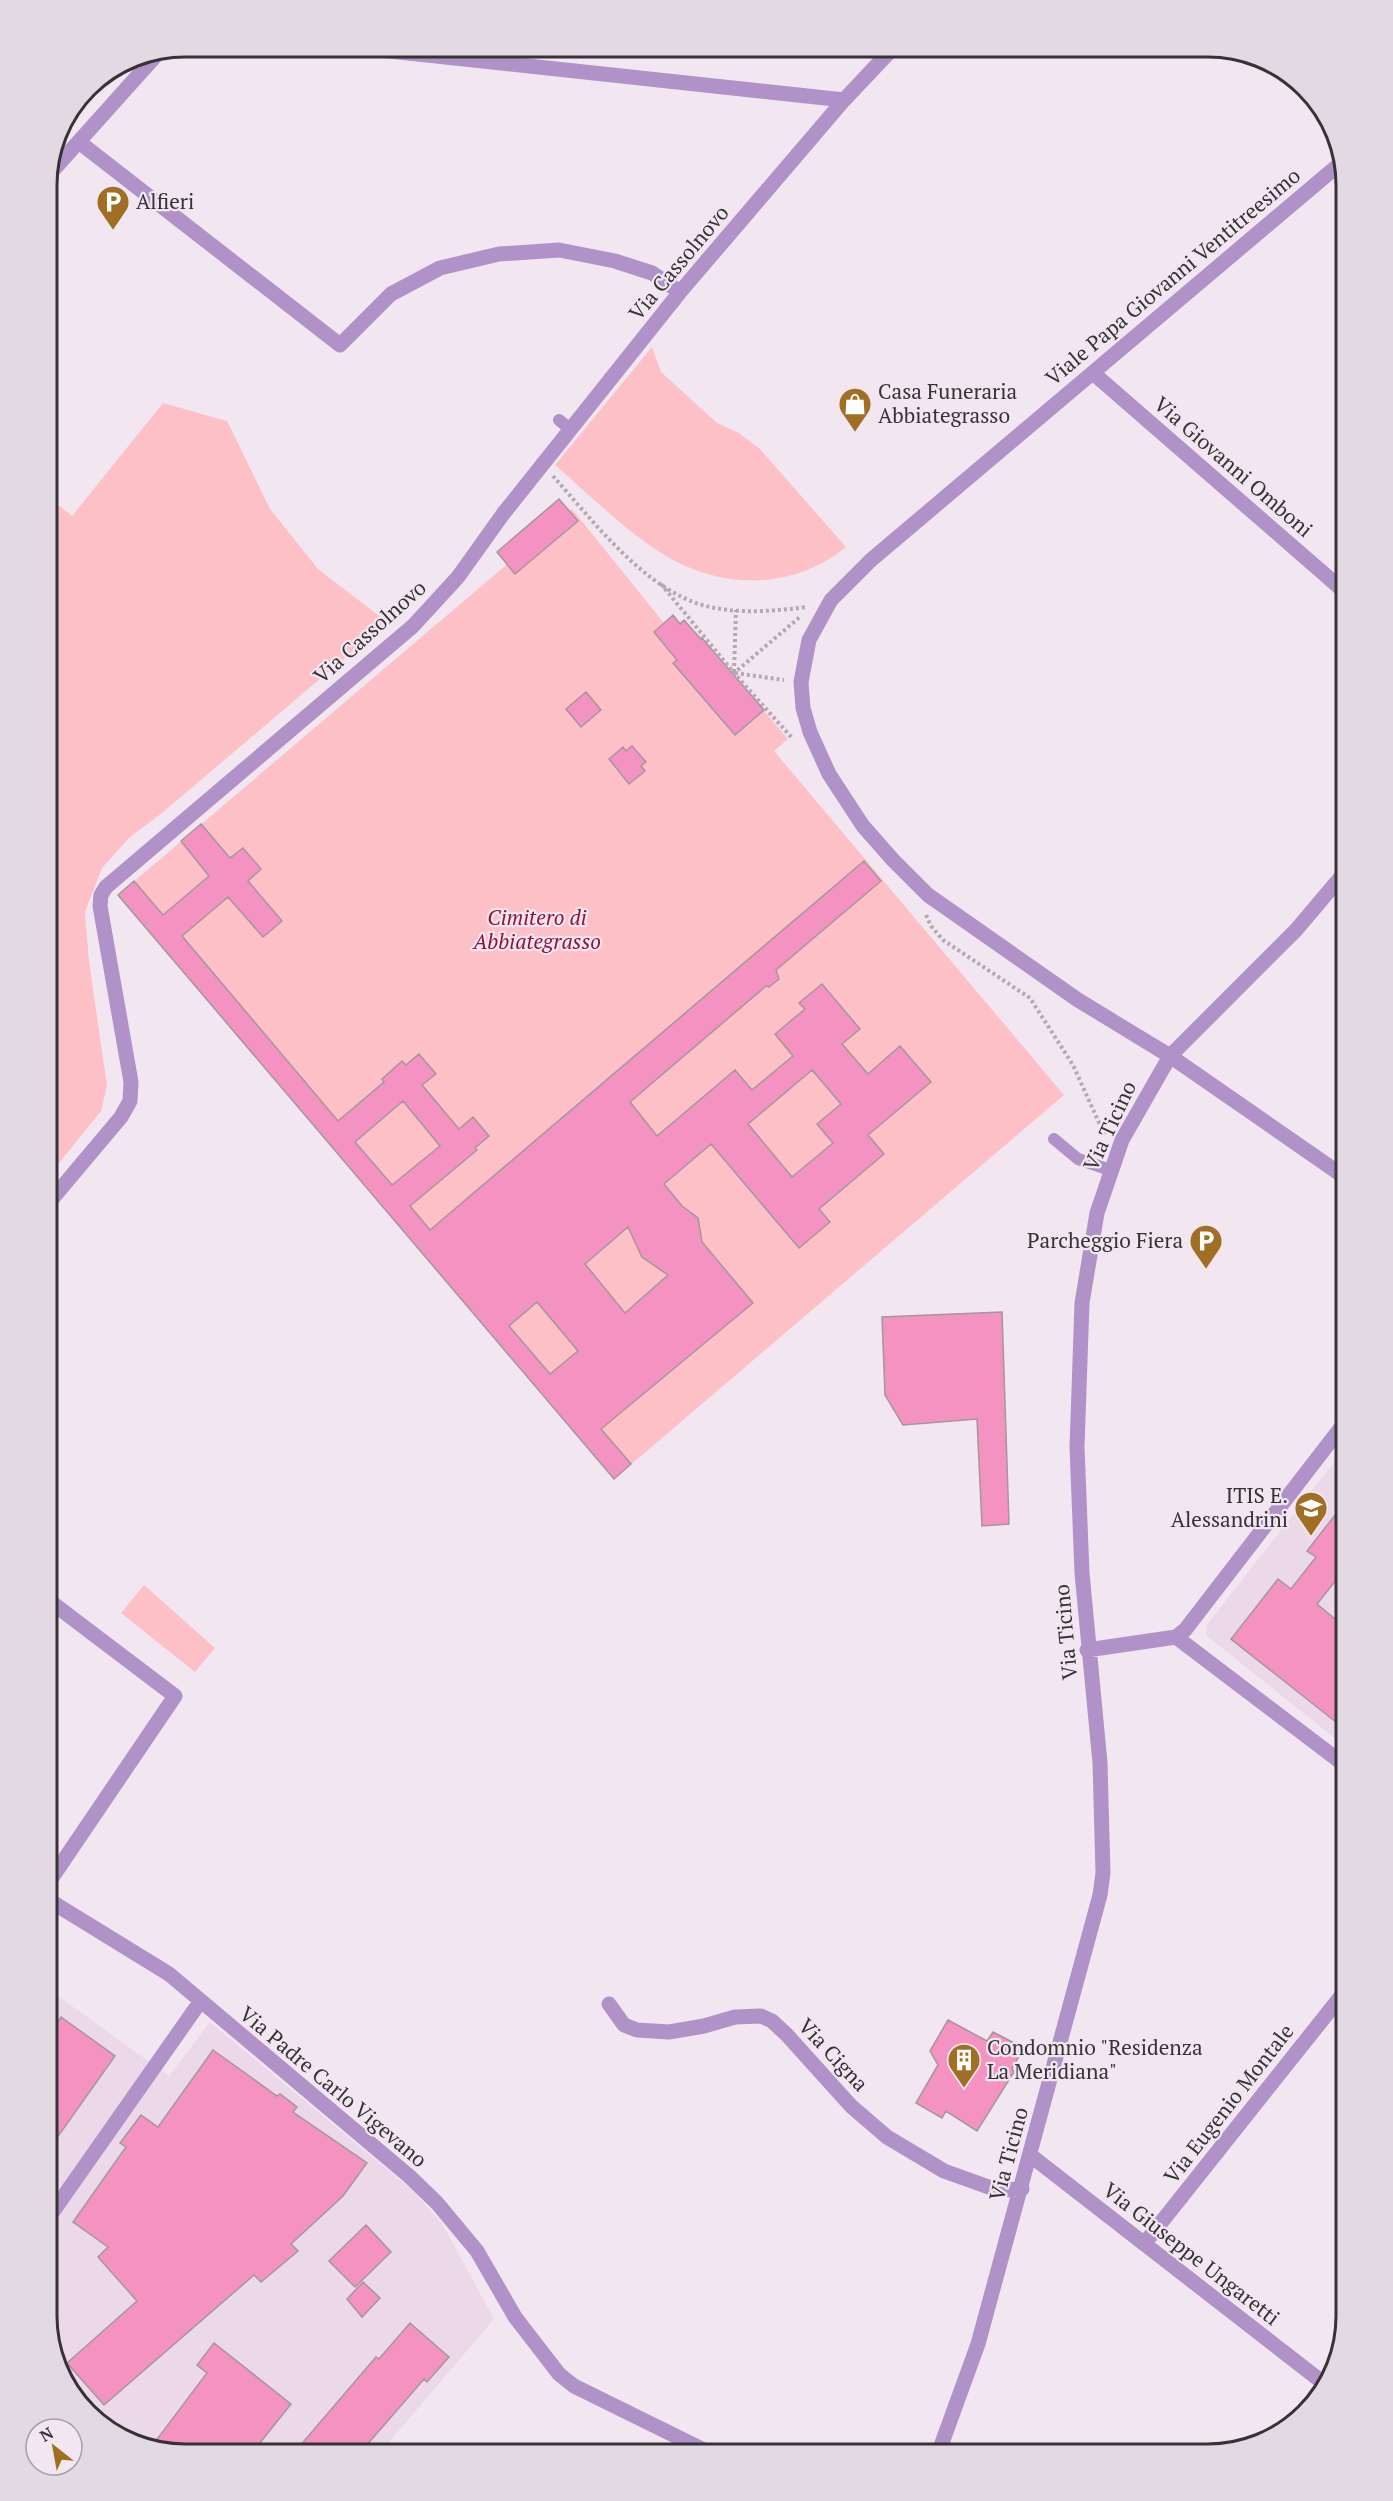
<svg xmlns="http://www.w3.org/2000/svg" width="1393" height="2501" font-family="'PT Serif',serif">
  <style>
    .built { fill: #ebd9e9 }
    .green { fill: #fdc0c7 }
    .building { fill: #f493c1; stroke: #a4969c; stroke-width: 1.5; fill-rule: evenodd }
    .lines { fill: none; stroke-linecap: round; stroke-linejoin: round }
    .path { stroke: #b2a9b1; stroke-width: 4; stroke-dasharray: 3 3; stroke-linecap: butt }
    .lane { stroke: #b092c9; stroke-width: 12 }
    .street { stroke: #b092c9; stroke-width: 15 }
    .labels { text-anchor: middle; stroke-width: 4.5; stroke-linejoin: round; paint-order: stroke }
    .poi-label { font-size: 21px; fill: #373236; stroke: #f2e7f1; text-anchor: start }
    .street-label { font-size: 21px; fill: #373236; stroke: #f2e7f1 }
    .park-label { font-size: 21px; font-style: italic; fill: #92133a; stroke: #f2e7f1 }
    .rim { fill: none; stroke: #373236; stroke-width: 3 }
  </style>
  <rect width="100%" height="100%" fill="#f2e7f1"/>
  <path class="built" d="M1346,1447V1747L1207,1636L1206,1626Z
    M47,1988L169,2076L210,2022L411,2189L443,2225L494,2319L379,2454H176L108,2431L57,2369L47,2316Z"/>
  <path class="green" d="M128,60L93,96L85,90L87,87Z
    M652,347L661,372L717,423L739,433L760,449L846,547C794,590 723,590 666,556C625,531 591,496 555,465Z
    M163,403L227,421L270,509L318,569L387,622L162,813L130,837L102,868L85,912L89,961L107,1086L101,1111L47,1178V496L72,516Z
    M572,509L664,623H679L684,620L700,639L702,638L788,739L774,751L1064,1095L614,1479L118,895Z
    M144,1585L215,1648L195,1672L121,1613Z"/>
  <path class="building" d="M559,499L578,521L515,574L497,552Z
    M673,615L680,624L684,620L701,639L702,638L764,710L735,735L673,663L677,660L654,632Z
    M586,692L601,710L581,727L566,709Z
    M632,746L646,762L641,766L645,771L629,784L609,759L623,747L626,751Z
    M201,824L230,858L243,848L261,869L248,881L282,921L263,937L228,897L182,936L338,1121L384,1082L382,1079L402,1061L406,1065L419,1054L436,1074L422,1085L459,1129L473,1117L489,1136L475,1148L477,1150L410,1206L430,1230L864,861L881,881L776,970L779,979L769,987L766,986L630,1102L657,1136L735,1070L752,1090L793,1056L775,1034L805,1009L799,1003L822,984L860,1029L842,1044L868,1074L900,1046L931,1082L868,1135L884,1154L819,1209L830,1222L799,1248L711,1144L664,1184L682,1206L698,1218L702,1242L753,1303L601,1429L631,1464L614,1479L118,895L134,881L163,915L209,876L181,841ZM812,1070L841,1104L817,1124L833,1143L792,1177L748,1124ZM403,1101L440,1146L392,1185L355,1142ZM628,1227L642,1257L668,1275L625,1313L585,1264ZM537,1302L578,1351L550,1374L509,1326Z
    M1002,1312L1009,1524L982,1526L977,1419L903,1425L885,1395L882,1317Z
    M1346,1501V1586L1337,1579L1317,1604L1346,1628V1730L1231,1639L1278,1579L1291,1589L1316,1557L1307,1551Z
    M61,2017L115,2056L47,2152V2038Z
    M948,2020L987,2041L993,2032L1024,2048L1012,2068L1014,2072L977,2131L946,2111L942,2118L916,2103L938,2065L930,2051Z
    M213,2050L277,2096L280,2094L297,2107L293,2112L367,2163L343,2196L291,2244L298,2251L261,2282L254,2275L104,2405L67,2363L137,2301L98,2257L108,2247L73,2222L126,2147L120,2143L141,2115L158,2127Z
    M366,2225L391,2252L355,2287L329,2261Z
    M363,2282L380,2298L362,2317L347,2299Z
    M410,2323L449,2357L427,2382L424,2379L359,2454H293L376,2357L379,2359Z
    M214,2343L291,2404L259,2444L273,2454H176L152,2446L207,2373L197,2365Z"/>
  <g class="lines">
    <path class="path" d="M553,476C594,522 647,593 710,607C742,614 775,611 807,607
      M661,584L734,673L793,739
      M734,672L736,610
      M735,673L784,680
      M733,674L801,616
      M926,915L931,926L943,940L1030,998L1073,1065L1105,1136
      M1300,2412L1312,2396"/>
    <path class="lane" d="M559,420L570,429
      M1054,1139L1078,1159L1110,1170"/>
    <path class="street" d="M352,47L844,100
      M79,142L340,345L391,294L440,268L499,254L559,250L615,261L652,273L680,292
      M1342,162L871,560L831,600L809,640L801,682L803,708L810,732L829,774L863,826L893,860L928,895L1078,1000L1170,1056L1346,1178
      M47,177L160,51
      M1093,373L1346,593
      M47,1205L121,1117L130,1101L131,1082L100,906L101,895L106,887L413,626L458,577L503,514L680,292L844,100L894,47
      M1176,1637L1346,1766
      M1087,1650L1176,1637L1185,1630L1346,1421
      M47,1885L175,1696L47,1599
      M47,1899L169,1974L409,2176L437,2203L477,2251L515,2317L559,2374L574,2386L712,2454
      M609,2004L624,2025L637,2030L669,2032L704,2026L735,2017L761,2016L772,2021L787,2035L851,2106L887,2137L944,2171L997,2190L1022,2189
      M1030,2155L1326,2385
      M47,2220L200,2002
      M1144,2244L1346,1990
      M938,2454L978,2344L1100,1895L1103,1873L1100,1763L1082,1573L1077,1447L1082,1303L1097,1213L1122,1140L1170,1056L1296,930L1346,871"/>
  </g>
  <defs>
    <g id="parking-pin" transform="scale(1.725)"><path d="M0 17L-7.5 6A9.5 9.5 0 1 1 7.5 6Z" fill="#a06f24" stroke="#f2e7f1"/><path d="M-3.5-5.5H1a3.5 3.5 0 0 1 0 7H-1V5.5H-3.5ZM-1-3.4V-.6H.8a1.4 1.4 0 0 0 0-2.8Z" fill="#fff"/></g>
    <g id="shop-pin" transform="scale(1.725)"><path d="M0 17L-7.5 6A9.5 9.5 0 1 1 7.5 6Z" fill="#a06f24" stroke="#f2e7f1"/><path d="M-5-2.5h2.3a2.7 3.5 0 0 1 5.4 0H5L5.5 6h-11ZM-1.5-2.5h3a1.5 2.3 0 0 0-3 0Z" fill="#fff"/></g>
    <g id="school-pin" transform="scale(1.725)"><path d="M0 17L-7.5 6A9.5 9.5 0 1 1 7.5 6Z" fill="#a06f24" stroke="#f2e7f1"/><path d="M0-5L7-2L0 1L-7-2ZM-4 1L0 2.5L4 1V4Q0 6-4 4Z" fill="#fff"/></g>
    <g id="building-pin" transform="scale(1.725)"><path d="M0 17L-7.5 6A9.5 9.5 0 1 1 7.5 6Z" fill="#a06f24" stroke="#f2e7f1"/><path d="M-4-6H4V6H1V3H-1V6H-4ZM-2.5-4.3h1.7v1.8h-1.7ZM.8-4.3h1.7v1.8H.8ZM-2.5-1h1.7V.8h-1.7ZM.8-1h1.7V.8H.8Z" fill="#fff"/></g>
  </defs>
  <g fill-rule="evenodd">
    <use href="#parking-pin" x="113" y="202"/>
    <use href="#shop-pin" x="855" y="404"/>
    <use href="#parking-pin" x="1206" y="1241"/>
    <use href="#school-pin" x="1311" y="1508"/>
    <use href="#building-pin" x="964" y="2060"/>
  </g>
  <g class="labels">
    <g class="poi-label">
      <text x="136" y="209">Alfieri</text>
      <text x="878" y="399">Casa Funeraria<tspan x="878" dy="24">Abbiategrasso</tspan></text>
      <text x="1183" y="1248" text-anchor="end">Parcheggio Fiera</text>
      <text x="1288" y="1503" text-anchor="end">ITIS E.<tspan x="1288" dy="24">Alessandrini</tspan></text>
      <text x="987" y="2055">Condomnio "Residenza<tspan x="987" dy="24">La Meridiana"</tspan></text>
    </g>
    <g class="street-label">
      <text transform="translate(679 263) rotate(-50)" y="7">Via Cassolnovo</text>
      <text transform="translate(1173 277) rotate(-40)" y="7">Viale Papa Giovanni Ventitreesimo</text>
      <text transform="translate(1233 467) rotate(41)" y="7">Via Giovanni Omboni</text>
      <text transform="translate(370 632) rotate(-42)" y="7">Via Cassolnovo</text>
      <text transform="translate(1110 1126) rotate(-65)" y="7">Via Ticino</text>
      <text transform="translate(1066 1632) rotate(-95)" y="7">Via Ticino</text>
      <text transform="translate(833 2055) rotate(47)" y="7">Via Cigna</text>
      <text transform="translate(333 2087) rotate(40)" y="7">Via Padre Carlo Vigevano</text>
      <text transform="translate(1229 2104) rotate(-52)" y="7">Via Eugenio Montale</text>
      <text transform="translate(1009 2154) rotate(-75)" y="7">Via Ticino</text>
      <text transform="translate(1191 2254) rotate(38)" y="7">Via Giuseppe Ungaretti</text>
    </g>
    <g class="park-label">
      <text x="537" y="925">Cimitero di<tspan x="537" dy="24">Abbiategrasso</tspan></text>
    </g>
  </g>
  <path d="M0 0H1393V2501H0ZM185 57H1208A128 128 0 0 1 1336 185V2316A128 128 0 0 1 1208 2444H185A128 128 0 0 1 57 2316V185A128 128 0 0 1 185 57Z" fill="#e3d9e2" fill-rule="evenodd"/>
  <path class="rim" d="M185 57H1208A128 128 0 0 1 1336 185V2316A128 128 0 0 1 1208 2444H185A128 128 0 0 1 57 2316V185A128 128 0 0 1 185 57Z"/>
  <g transform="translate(54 2447) rotate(329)"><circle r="28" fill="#f2e7f1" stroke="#a79fa6" stroke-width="1.5"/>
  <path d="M0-4.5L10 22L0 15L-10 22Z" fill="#a06f24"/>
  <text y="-9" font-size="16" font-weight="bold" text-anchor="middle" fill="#373236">N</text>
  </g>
</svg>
